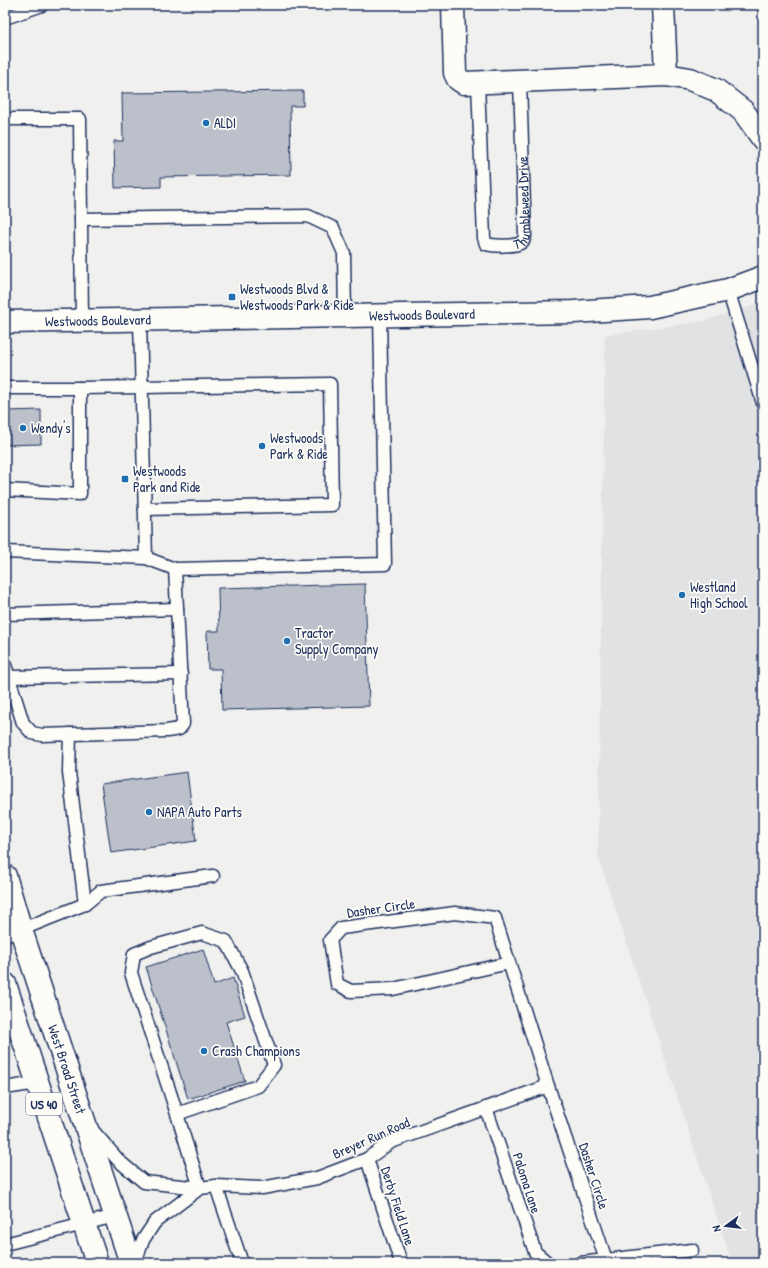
<svg xmlns="http://www.w3.org/2000/svg" width="768" height="1268" font-family="'Patrick Hand',sans-serif">
  <style>
    .built { fill: #e0e2e3 }
    .building { fill: #bbc0ca; stroke: #1b2f5e }
    .lines { fill: none; stroke-linecap: round; stroke-linejoin: round }
    .lane-casing { stroke: #1b2f5e; stroke-width: 15 }
    .street-casing { stroke: #1b2f5e; stroke-width: 25 }
    .secondary-casing { stroke: #1b2f5e; stroke-width: 25 }
    .primary-casing { stroke: #1b2f5e; stroke-width: 25 }
    .lane { stroke: #fdfcf7; stroke-width: 12 }
    .street { stroke: #fdfcf7; stroke-width: 22 }
    .secondary { stroke: #fdfcf7; stroke-width: 22 }
    .primary { stroke: #fdfcf7; stroke-width: 22 }
    .poi-dot { fill: #1f6fb2; stroke: #fdfcf7; stroke-width: 1.5 }
    .labels { text-anchor: middle; stroke-width: 3.5; stroke-linejoin: round; paint-order: stroke }
    .shield { fill: #fdfcf7; stroke: #5f6c8c; stroke-width: 1 }
    .shield-label { font-size: 13px; font-weight: bold; fill: #1b2f5e }
    .poi-label { font-size: 14px; fill: #1b2f5e; stroke: #fdfcf7; text-anchor: start }
    .street-label { font-size: 14px; fill: #1b2f5e; stroke: #fdfcf7 }
  </style>
  <rect width="100%" height="100%" fill="#f0f0ee"/>
  <filter id="ink" filterUnits="userSpaceOnUse"><feTurbulence type="fractalNoise" baseFrequency=".025" numOctaves="2"/><feDisplacementMap in="SourceGraphic" scale="8" xChannelSelector="R" yChannelSelector="G"/><feConvolveMatrix kernelMatrix="1 2 1 2 8 2 1 2 1" color-interpolation-filters="sRGB"/></filter>
  <g filter="url(#ink)">
    <path class="built" d="M763,302V1263H732L598,856L605,335L704,321Z"/>
    <path class="building" d="M303,91V106H290L291,175L161,177V187L115,188L114,141H123L122,93Z
      M41,410V444L5,445V411Z
      M365,584L369,706L222,710L221,669H208L207,631H219L218,588Z
      M187,772L196,841L111,853L101,784Z
      M203,949L214,985L233,978L245,1016L226,1022L245,1081L188,1099L146,967Z"/>
    <g class="lines">
      <g class="lane-casing">
        <g id="lane">
          <path d="M5,18L42,5"/>
          <path id="s1" d="M478,83L484,238L486,244C493,246 516,247 522,242C524,240 524,239 525,236L520,81"/>
          <path d="M5,119H80L82,321"/>
          <path d="M81,219L308,216L333,228L344,253L345,316"/>
          <path d="M728,290L763,403"/>
          <path d="M140,320L146,558"/>
          <path d="M5,388H80V494L5,490"/>
          <path d="M80,388L330,384L332,505L145,509"/>
          <path d="M5,552L146,558L175,569L385,564L380,316"/>
          <path d="M5,614L177,609"/>
          <path d="M5,665L23,723L32,733L42,735L167,731L179,729L183,724L175,569"/>
          <path d="M9,677L181,674"/>
          <path d="M70,734L69,772L85,904"/>
          <path d="M5,936L85,904L101,891L213,876"/>
          <path d="M509,963L393,989L351,991L337,984L330,940L341,928L418,918L455,913L495,918L548,1086L606,1260"/>
          <path d="M5,1088L37,1083"/>
          <path d="M486,1108L535,1252L548,1263"/>
          <path d="M177,1114L258,1086L274,1065L242,971L226,941L202,933L151,947L134,954L131,973L177,1114L200,1188"/>
          <path d="M93,1131L119,1161L144,1182L200,1188L216,1186L262,1188L317,1178L367,1159L391,1142L548,1086"/>
          <path d="M367,1159L401,1263"/>
          <path d="M216,1186L242,1263"/>
          <path d="M5,1244L115,1216"/>
          <path d="M135,1263L143,1240L155,1222L200,1188"/>
          <path d="M580,1263L692,1250"/>
        </g>
      </g>
      <g class="street-casing">
        <path id="street" d="M453,5L455,73L458,79L464,83L666,75L690,79L716,90L743,111L763,139
          M663,5L666,75"/>
      </g>
      <g class="secondary-casing">
        <g id="secondary">
          <path id="s2" d="M5,322L573,312L650,307L728,290L763,277"/>
        </g>
      </g>
      <g class="primary-casing">
        <g id="primary">
          <path id="s3" d="M5,876L21,930L131,1263"/>
          <path d="M5,984L97,1263"/>
        </g>
      </g>
      <use href="#lane" class="lane"/>
      <use href="#street" class="street"/>
      <use href="#secondary" class="secondary"/>
      <use href="#primary" class="primary"/>
    </g>
  </g>
  <g class="poi-dot">
    <circle cx="206" cy="123" r="4"/>
    <rect x="228" y="293" width="8" height="8" rx="2"/>
    <circle cx="23" cy="428" r="4"/>
    <circle cx="262" cy="446" r="4"/>
    <rect x="121" y="475" width="8" height="8" rx="2"/>
    <circle cx="682" cy="595" r="4"/>
    <circle cx="287" cy="641" r="4"/>
    <circle cx="149" cy="812" r="4"/>
    <circle cx="204" cy="1051" r="4"/>
  </g>
  <g class="labels">
    <rect class="shield" x="26" y="1093" width="36" height="22" rx="3"/>
    <g class="shield-label">
      <text x="44" y="1109">US 40</text>
    </g>
    <g class="poi-label">
      <text x="214" y="128">ALDI</text>
      <text x="240" y="294">Westwoods Blvd &amp;<tspan x="240" dy="16">Westwoods Park &amp; Ride</tspan></text>
      <text x="31" y="433">Wendy's</text>
      <text x="270" y="443">Westwoods<tspan x="270" dy="16">Park &amp; Ride</tspan></text>
      <text x="133" y="476">Westwoods<tspan x="133" dy="16">Park and Ride</tspan></text>
      <text x="690" y="592">Westland<tspan x="690" dy="16">High School</tspan></text>
      <text x="295" y="638">Tractor<tspan x="295" dy="16">Supply Company</tspan></text>
      <text x="157" y="817">NAPA Auto Parts</text>
      <text x="212" y="1056">Crash Champions</text>
    </g>
    <g class="street-label">
      <text dy="5" stroke="none"><textPath href="#s1" startOffset="237">Thumbleweed Drive</textPath></text>
      <text dy="5" stroke="none"><textPath href="#s2" startOffset="417">Westwoods Boulevard</textPath></text>
      <text dy="5" stroke="none"><textPath href="#s2" startOffset="93">Westwoods Boulevard</textPath></text>
      <text transform="translate(381 908) rotate(-8)" y="5">Dasher Circle</text>
      <text dy="5" stroke="none"><textPath href="#s3" startOffset="203">West Broad Street</textPath></text>
      <text transform="translate(371 1138) rotate(-24)" y="5">Breyer Run Road</text>
      <text transform="translate(594 1176) rotate(72)" y="5">Dasher Circle</text>
      <text transform="translate(527 1183) rotate(72)" y="5">Paloma Lane</text>
      <text transform="translate(398 1206) rotate(72)" y="5">Derby Field Lane</text>
    </g>
  </g>
  <rect width="768" height="1268" fill="none" stroke="#fdfcf7" stroke-width="20"/>
  <rect x="10" y="10" width="748" height="1248" fill="none" stroke="#1b2f5e" stroke-width="1.5" filter="url(#ink)"/>
  <g transform="translate(726 1226) rotate(255)" stroke="#fdfcf7" stroke-width="3" paint-order="stroke">
  <path d="M0-3L7 15L0 10L-7 15Z" fill="#1b2f5e"/>
  <text y="-6" font-size="11" font-weight="bold" text-anchor="middle" fill="#1b2f5e">N</text>
  </g>
</svg>
